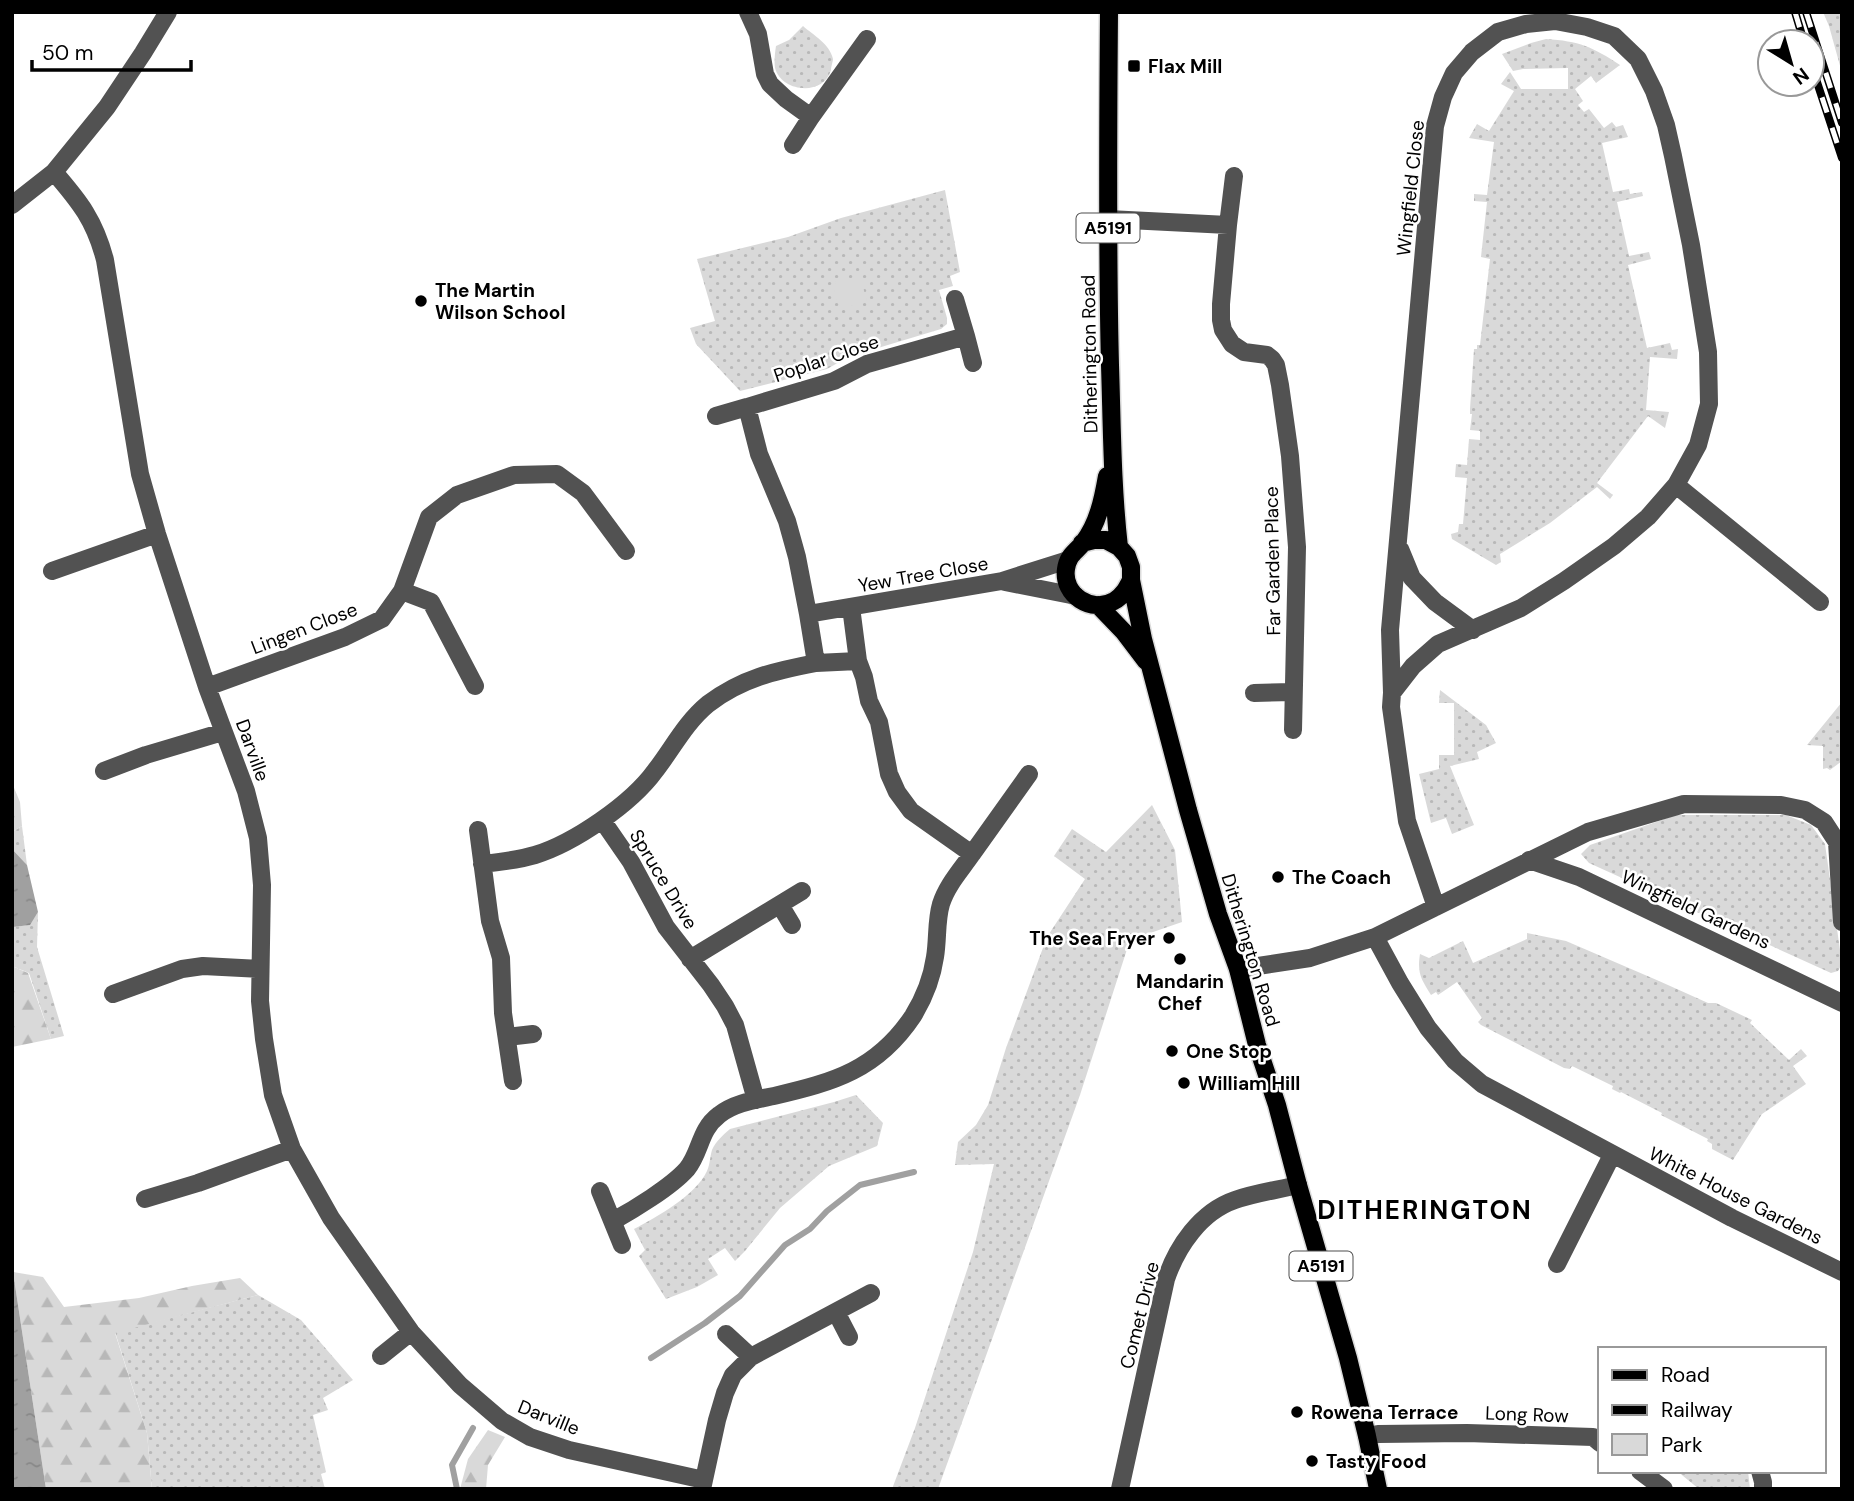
<svg xmlns="http://www.w3.org/2000/svg" width="1854" height="1501" font-family="'DM Sans',sans-serif">
  <style>
    .green { fill: url(#green-dots) }
    .forest { fill: url(#forest-firs) }
    .pitch { fill: #d9d9d9 }
    .water { fill: url(#water-ripples) }
    .lines { fill: none; stroke-linecap: round; stroke-linejoin: round }
    .stream { stroke: #a0a0a0; stroke-width: 6 }
    .major-casing { stroke: #dbdbdb; stroke-width: 21 }
    .minor { stroke: #525252; stroke-width: 18 }
    .major { stroke: #000; stroke-width: 18 }
    .rail-casing { stroke: #000; stroke-width: 8 }
    .rail { stroke: #fff; stroke-width: 5; stroke-dasharray: 16; stroke-linecap: butt }
    .poi-dot { fill: #000; stroke: #fff; stroke-width: 2.5 }
    .labels { text-anchor: middle; stroke-width: 5; stroke-linejoin: round; paint-order: stroke }
    .shield { fill: #fff; stroke: #4c4c4c; stroke-width: 2 }
    .shield-label { font-size: 18px; font-weight: bold; fill: #000 }
    .poi-label { font-size: 19px; font-weight: bold; fill: #000; stroke: #fff; text-anchor: start }
    .street-label { font-size: 19px; fill: #000; stroke: #fff }
    .district-label { font-size: 26px; font-weight: bold; letter-spacing: 2px; fill: #000; stroke: #fff }
  </style>
  <defs>
    <pattern id="green-dots" width="8" height="8" patternUnits="userSpaceOnUse" patternTransform="scale(1.75)"><rect width="8" height="8" fill="#d9d9d9"/><path d="M2 2h.1M6 6h.1" fill="none" stroke="#b8b8b8" stroke-width="1.8" stroke-linecap="round"/></pattern>
    <pattern id="forest-firs" width="22" height="20" patternUnits="userSpaceOnUse" patternTransform="scale(1.75)"><rect width="22" height="20" fill="#d9d9d9"/><path d="M5 1l3.5 6h-7zM16 11l3.5 6h-7z" fill="#b8b8b8"/></pattern>
    <pattern id="water-ripples" width="26" height="14" patternUnits="userSpaceOnUse" patternTransform="scale(1.75)"><rect width="26" height="14" fill="#a0a0a0"/><path d="M2 4q2-2 4 0t4 0M15 11q2-2 4 0t4 0" fill="none" stroke="#888"/></pattern>
  </defs>
  <rect width="100%" height="100%" fill="#fff"/>
  <path class="green" d="M1823,12H1842V73L1829,26Z
    M803,26C813,35 830,44 833,59C833,61 831,67 831,70C824,96 782,93 775,68C774,62 775,52 776,46L789,40Z
    M1546,39C1579,41 1593,47 1620,65L1596,83L1591,76L1575,89L1583,101L1578,105L1584,112L1589,109L1604,128L1612,122L1616,127L1623,125L1628,137L1602,143L1613,192L1629,189L1630,194L1642,192L1643,196L1617,202L1629,256L1649,252L1651,259L1628,265L1647,348L1670,343L1672,350L1678,349L1677,359L1650,357L1646,410L1669,412L1665,428L1648,416L1597,483L1613,495L1610,499L1597,487L1550,523L1500,554L1501,562L1496,565L1452,539L1451,534L1458,532L1459,524H1463L1467,478L1455,477L1456,464L1467,465L1469,439L1480,440V431L1470,430L1472,414H1470V409L1474,349H1477V345H1480L1490,259L1481,257L1487,202L1474,201V194L1487,195L1494,142L1469,138L1477,124L1489,131L1514,91L1501,84L1510,72L1521,89H1568V68L1523,69L1513,71L1502,54L1531,43Z
    M945,190L960,272L950,276L953,286L939,290L947,318V324L941,329L848,357L827,369L740,391L696,344L690,328L715,321L697,259L788,237L841,218Z
    M1440,690L1486,725L1496,743L1477,752L1479,759L1450,766L1474,825L1452,834L1446,818L1431,823L1419,774L1439,769V755H1454V703H1439Z
    M1842,702V761L1830,770L1827,768L1823,769V746L1807,745Z
    M1152,805L1175,850L1182,922L1130,940L1080,1095L938,1489H892L915,1428L973,1252L994,1164L955,1165L958,1142L976,1125L988,1105L1006,1048L1047,937L1085,879L1054,856L1072,829L1106,852Z
    M1676,815H1786L1811,825L1825,844L1842,964L1838,971L1831,973L1589,863L1581,854L1590,845Z
    M22,826L27,865L12,849V832Z
    M38,912L37,947L64,1036L51,1039L29,973L12,966V925L13,927L29,925Z
    M1527,933L1566,941L1659,981L1708,1003H1716L1752,1020L1750,1023L1789,1060L1801,1049L1807,1056L1793,1066L1806,1084L1762,1114L1733,1160L1712,1149V1144L1707,1141L1708,1139L1661,1115L1662,1113L1621,1092L1620,1093L1612,1089L1613,1086L1572,1066L1570,1069L1564,1068L1481,1025L1478,1022L1482,1018L1457,982L1438,995L1436,992L1431,995C1421,979 1417,973 1420,954L1429,958L1463,941L1473,963L1527,939Z
    M856,1095L883,1123L877,1146L829,1166L780,1208L745,1251L735,1261L725,1248L708,1259L718,1275L697,1287L666,1299L639,1256L645,1250L634,1229C657,1217 696,1195 707,1171C710,1165 710,1156 712,1150C716,1141 723,1135 730,1129L834,1102Z
    M258,1295L301,1320L353,1380L323,1398L328,1410L313,1415L326,1472L321,1474L325,1489H152L147,1433L115,1332Z
    M1677,1471H1748L1750,1489H1699Z"/>
  <path class="forest" d="M12,783L20,802L22,826L12,832Z
    M12,966L28,973L51,1039L12,1047Z
    M13,1272L43,1277L64,1307L139,1298L192,1286L240,1278L258,1295L115,1333L147,1433L152,1489H46Z
    M488,1430L505,1437L488,1465L486,1489H460L468,1459Z"/>
  <path class="pitch" d="M860,277L867,301L842,309C835,300 833,292 836,281Z"/>
  <path class="water" d="M12,849L27,865L38,912L30,925L13,927L12,925Z
    M12,1266L13,1272L46,1489H12Z"/>
  <g class="lines">
    <path class="stream" d="M651,1358L705,1323L740,1296L785,1245L810,1229L827,1211L860,1185L914,1172
      M457,1489L452,1465L473,1428"/>
    <g class="major-casing">
      <path id="major" d="M1109,12C1108,130 1107,248 1110,365C1112,426 1112,486 1119,547
        M1107,476C1103,499 1098,524 1083,543C1075,553 1068,555 1066,569C1062,595 1092,614 1114,601C1123,596 1127,588 1131,580
        M1082,543L1094,540H1106L1119,547L1127,556L1131,567V580L1143,639L1188,810L1218,914L1238,969L1257,1045L1277,1105L1298,1185L1348,1358L1367,1436L1378,1489
        M1098,605L1124,632L1146,661"/>
    </g>
    <path class="minor" d="M748,12L758,34L765,74L770,84L786,99L811,117L867,39
      M793,145L811,117
      M54,172C80,202 95,221 105,260L140,474L157,534L207,687L246,791L258,838L262,885L260,1001L264,1039L273,1095L292,1149L331,1218L411,1332L460,1385L502,1421L530,1437L569,1450L704,1480
      M1234,176L1228,225L1221,304V320L1223,330L1232,344L1244,352L1267,355L1272,359L1276,365L1280,385L1290,456L1297,547L1293,730
      M12,205L54,172L107,107L143,53L168,12
      M1108,219L1228,225
      M955,299L966,336
      M716,416L747,407
      M1676,485L1820,602
      M1400,549L1412,578L1435,602L1473,630
      M52,571L157,534
      M1005,582L1076,596
      M402,591L431,602L475,686
      M808,614L797,557L787,521L759,454L747,407L834,381L867,364L966,336L973,363
      M858,661L864,677L869,701L879,722L889,774L897,792L911,811L972,854L1029,774
      M816,663L858,661L851,607
      M207,687L345,637L382,619L402,591L429,517L457,495L514,475L557,474L583,493L626,551
      M1254,693L1293,692
      M1392,693L1390,630L1435,126L1443,97L1454,73L1472,52L1498,32L1526,24L1555,21L1587,27L1614,36L1638,59L1654,91L1666,125L1673,156L1691,245L1708,352L1709,404L1698,445L1676,485L1648,517L1614,546L1564,581L1521,608L1438,644L1413,666L1392,693L1391,707L1407,821L1436,907
      M104,771L146,755L223,732
      M602,820L631,862L666,927L711,985L725,1006L735,1025L756,1100
      M478,830L490,921L501,958L503,1013L513,1081
      M1529,860L1579,877L1842,1003
      M482,864C500,862 518,860 535,855C574,843 631,804 655,771C673,748 685,723 708,704C742,678 775,671 816,663L808,614L1002,581L1068,560
      M780,905L792,925
      M1375,937L1400,983L1428,1028L1455,1061L1482,1084L1732,1218L1842,1272
      M690,959L802,891
      M1238,969L1310,958L1375,937L1588,832L1684,804L1781,805L1805,810L1824,822L1837,842L1842,922
      M113,994L182,969L203,966L260,969
      M507,1037L533,1034
      M600,1191L622,1245
      M145,1199L198,1183L292,1149
      M613,1221C633,1210 671,1187 687,1169C701,1152 699,1130 719,1115C734,1103 755,1100 774,1096C834,1082 877,1070 913,1016C924,998 932,978 935,957C938,939 936,921 941,904C947,885 961,870 972,854
      M1557,1264L1612,1155
      M836,1312L849,1337
      M726,1334L751,1357
      M381,1356L411,1332
      M1367,1436L1378,1434L1467,1433L1593,1437L1600,1443
      M1640,1471L1664,1489
      M1760,1471L1763,1482V1489
      M702,1489L717,1420L725,1393L733,1375L751,1357L871,1293
      M1120,1489L1166,1279C1177,1247 1200,1212 1235,1200C1255,1193 1277,1190 1298,1185"/>
    <use href="#major" class="major"/>
    <g class="rail-casing">
      <path id="rail" d="M1795,12L1804,42
        M1806,12L1842,123
        M1812,67L1842,158"/>
    </g>
    <use href="#rail" class="rail"/>
  </g>
  <g class="poi-dot">
    <rect x="1127" y="59" width="14" height="14" rx="3.5"/>
    <circle cx="421" cy="301" r="7"/>
    <circle cx="1278" cy="877" r="7"/>
    <circle cx="1169" cy="938" r="7"/>
    <circle cx="1180" cy="959" r="7"/>
    <circle cx="1172" cy="1051" r="7"/>
    <circle cx="1184" cy="1083" r="7"/>
    <circle cx="1297" cy="1412" r="7"/>
    <circle cx="1312" cy="1461" r="7"/>
  </g>
  <g class="labels">
    <g class="shield">
      <rect x="1076.5" y="213.5" width="63" height="29" rx="5"/>
      <rect x="1289.5" y="1251.5" width="63" height="29" rx="5"/>
    </g>
    <g class="shield-label">
      <text x="1108" y="234">A5191</text>
      <text x="1321" y="1272">A5191</text>
    </g>
    <g class="poi-label">
      <text x="1148" y="73">Flax Mill</text>
      <text x="435" y="297">The Martin<tspan x="435" dy="22">Wilson School</tspan></text>
      <text x="1292" y="884">The Coach</text>
      <text x="1155" y="945" text-anchor="end">The Sea Fryer</text>
      <text x="1180" y="988" text-anchor="middle">Mandarin<tspan x="1180" dy="22">Chef</tspan></text>
      <text x="1186" y="1058">One Stop</text>
      <text x="1198" y="1090">William Hill</text>
      <text x="1311" y="1419">Rowena Terrace</text>
      <text x="1326" y="1468">Tasty Food</text>
    </g>
    <g class="street-label">
      <text transform="translate(1410 188) rotate(-84)" y="7">Wingfield Close</text>
      <text transform="translate(1089 354) rotate(-91)" y="7">Ditherington Road</text>
      <text transform="translate(826 358) rotate(-19)" y="7">Poplar Close</text>
      <text transform="translate(1272 561) rotate(-91)" y="7">Far Garden Place</text>
      <text transform="translate(923 574) rotate(-10)" y="7">Yew Tree Close</text>
      <text transform="translate(304 628) rotate(-21)" y="7">Lingen Close</text>
      <text transform="translate(253 750) rotate(70)" y="7">Darville</text>
      <text transform="translate(664 879) rotate(59)" y="7">Spruce Drive</text>
      <text transform="translate(1696 909) rotate(25)" y="7">Wingfield Gardens</text>
      <text transform="translate(1251 950) rotate(73)" y="7">Ditherington Road</text>
      <text transform="translate(1736 1195) rotate(27)" y="7">White House Gardens</text>
      <text transform="translate(1139 1315) rotate(-76)" y="7">Comet Drive</text>
      <text transform="translate(1527 1414) rotate(2)" y="7">Long Row</text>
      <text transform="translate(549 1417) rotate(22)" y="7">Darville</text>
    </g>
    <g class="district-label">
      <text x="1425" y="1219">DITHERINGTON</text>
    </g>
  </g>
  <rect width="1854" height="1501" fill="none" stroke="#000000" stroke-width="28"/>
  <rect x="1598" y="1347" width="228" height="126" fill="#ffffff" stroke="#999999" stroke-width="2"/>
  <rect x="1612" y="1370" width="35" height="10" fill="#000000" stroke="#999999" stroke-width="2"/>
  <text x="1661" y="1382" font-size="21" fill="#000000">Road</text>
  <rect x="1612" y="1405" width="35" height="10" fill="#000000" stroke="#999999" stroke-width="2"/>
  <text x="1661" y="1417" font-size="21" fill="#000000">Railway</text>
  <rect x="1612" y="1434" width="35" height="21" fill="#d9d9d9" stroke="#999999" stroke-width="2"/>
  <text x="1661" y="1452" font-size="21" fill="#000000">Park</text>
  <g transform="translate(1791 63) rotate(143)"><circle r="33" fill="#ffffff" stroke="#999999" stroke-width="2"/>
  <path d="M0-5L12 26L0 18L-12 26Z" fill="#000000"/>
  <text y="-10" font-size="19" font-weight="bold" text-anchor="middle" fill="#000000">N</text>
  </g>
  <path d="M32 60v10h159v-10" fill="none" stroke="#000000" stroke-width="3.5"/>
  <text x="42" y="60" font-size="21" fill="#000000" stroke="#ffffff" stroke-width="5" paint-order="stroke">50 m</text>
</svg>
